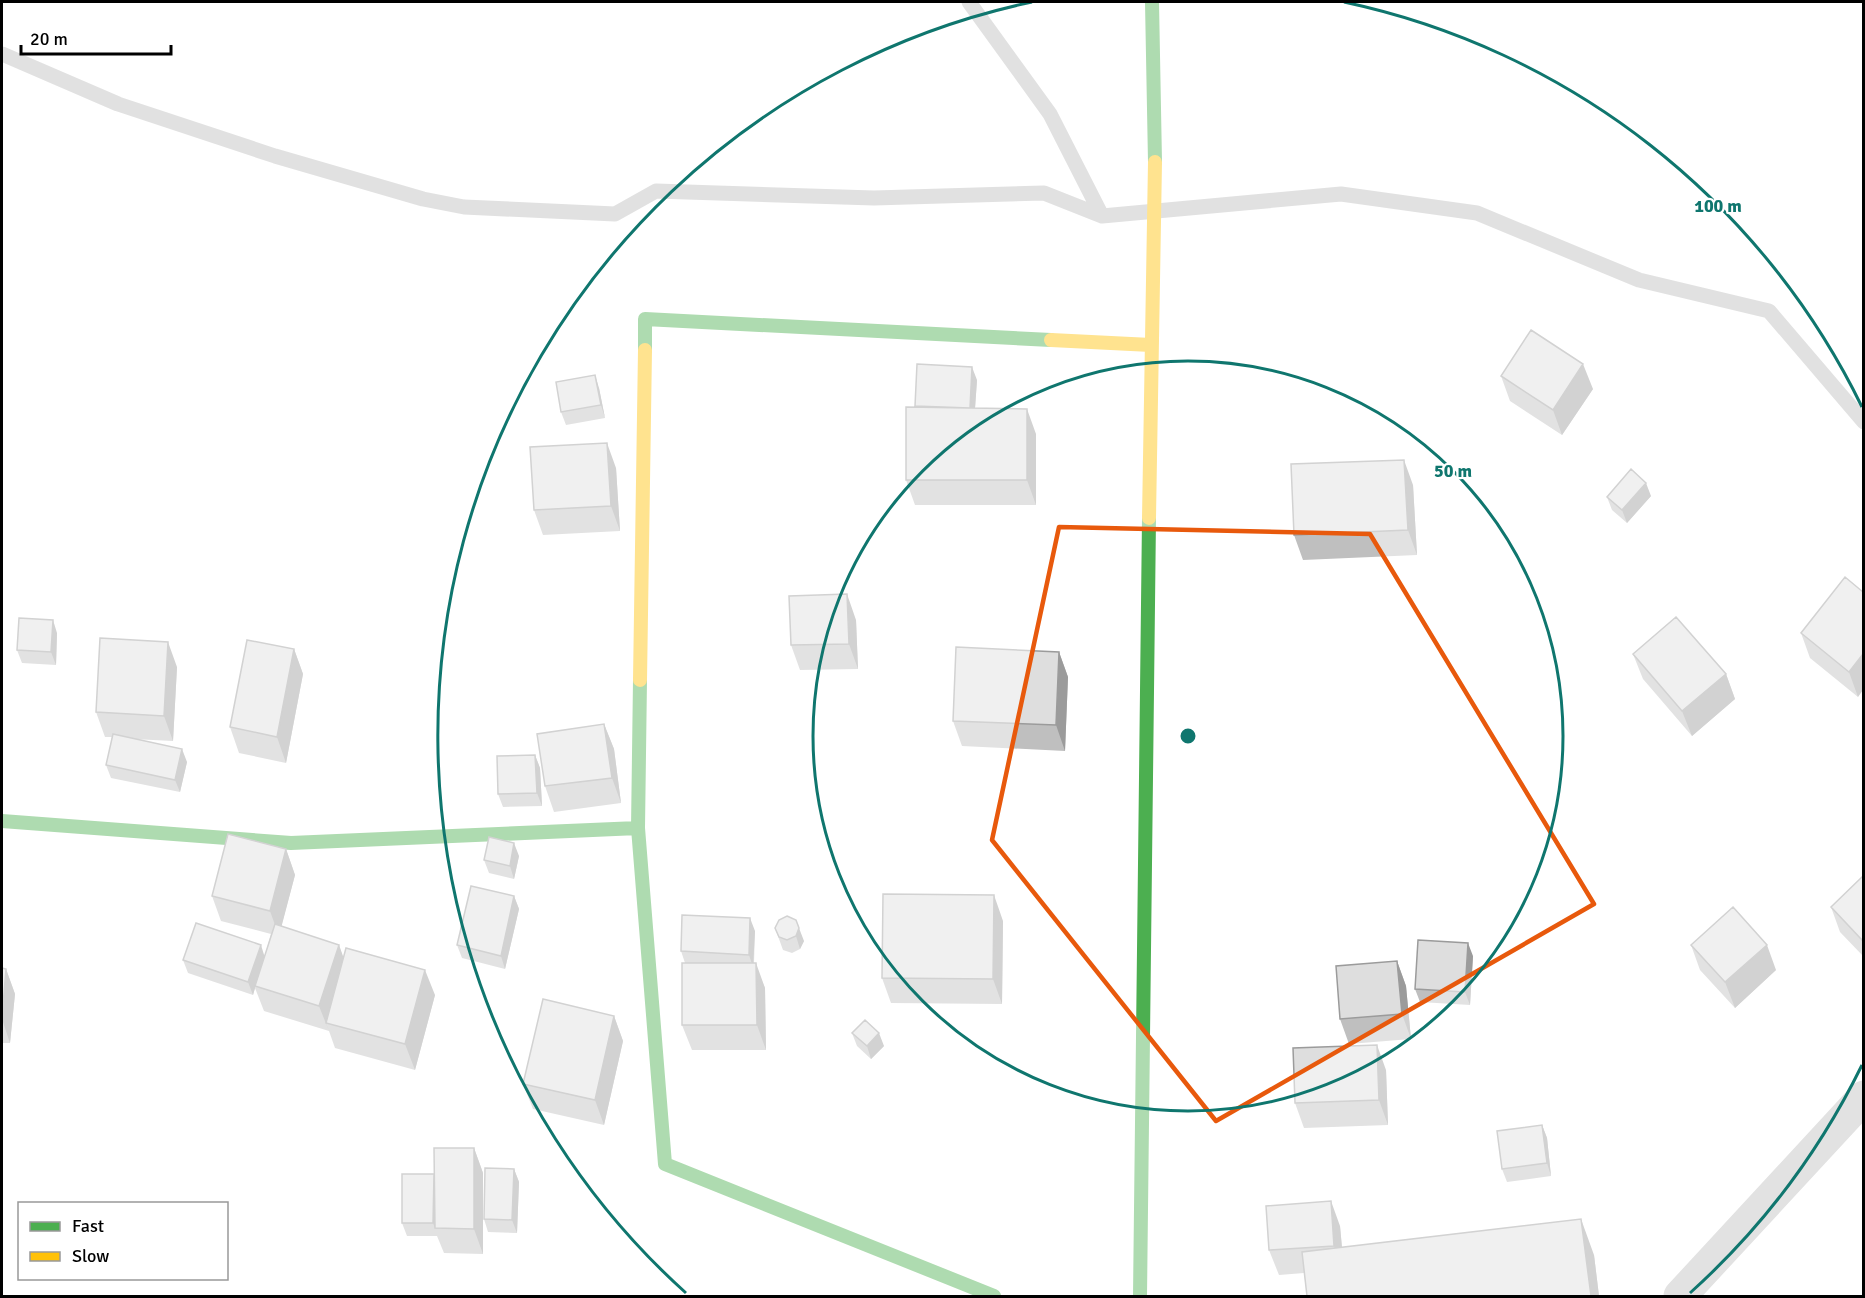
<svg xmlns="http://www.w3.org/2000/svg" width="1865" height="1298" font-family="Signika,sans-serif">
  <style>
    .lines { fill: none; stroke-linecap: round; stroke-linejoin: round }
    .stream { stroke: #bdbdbd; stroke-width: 15 }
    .street { stroke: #bebebe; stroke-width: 33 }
    .fast { stroke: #4caf50; stroke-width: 14 }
    .slow { stroke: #ffc107; stroke-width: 14 }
    .wall { fill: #bfbfbf }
    .shaded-wall { fill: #9b9b9b }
    .building { fill: #dedede; stroke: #9b9b9b; stroke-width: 1.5 }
    .marked { fill: none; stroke: #e8590c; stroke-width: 4.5; stroke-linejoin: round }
    .ring { fill: none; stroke: #0f766e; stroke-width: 3 }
    .centre { fill: #0f766e; stroke: #fff; stroke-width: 3 }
    .ring-label { font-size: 18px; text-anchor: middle; font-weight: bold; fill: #0f766e; stroke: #fff; stroke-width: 4.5; stroke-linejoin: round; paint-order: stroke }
  </style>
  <rect width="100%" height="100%" fill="#fff"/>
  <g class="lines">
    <path class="stream" d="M969,2L1050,114L1102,216
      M2,54L118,104L275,156L423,199L464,207L615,214L656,191L874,198L1044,193L1102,216L1341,194L1477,213L1639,280L1769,311L1864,422"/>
    <path class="street" d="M1680,1296L1864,1097"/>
    <path class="fast" d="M1152,2L1155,162
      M645,350V319L1051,340
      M640,680L638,828L665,1164L994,1296
      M2,821L291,843L638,828
      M1140,1296L1149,518"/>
    <path class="slow" d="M1051,340L1151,345
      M1149,518L1155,162
      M640,680L645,350"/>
  </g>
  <path class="wall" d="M1501,376L1593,389L1562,435L1510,401Z
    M977,380L975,408L1036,434V505H915L906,480L915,406Z
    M599,388L605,418L566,425L561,412Z
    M616,468L620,531L543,535L534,510Z
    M1413,485L1417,555L1303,560L1294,535Z
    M1651,496L1627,523L1612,510L1607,497Z
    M1863,592L1858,697L1810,658L1801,633Z
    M856,620L858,669L800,670L791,645Z
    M57,633L56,665L22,663L17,650Z
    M294,649L303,674L286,763L239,753L230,727Z
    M1059,652L1068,677L1065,751L962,746L953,721Z
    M1633,654L1726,674L1735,699L1692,736L1643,679Z
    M177,667L173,741L133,739L187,762L180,792L111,778L106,765L112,737H105L96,712Z
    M604,724L614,749L621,803L554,812L545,786Z
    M535,755L540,768L542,806L503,807L498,794Z
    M286,849L295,875L281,927L339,945L343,958L435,995L415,1070L335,1048L329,1031L264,1011L255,988L253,995L188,973L183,960L265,955L271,934L221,921L212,896Z
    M519,856L514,879L489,873L484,860Z
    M1863,876V956L1840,932L1831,907Z
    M514,896L519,909L505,969L462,958L457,945Z
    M779,920L804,941L800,949L792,953L783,950L775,928Z
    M1003,921L1002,1004L891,1003L882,978Z
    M755,931L754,963L765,988L766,1050H692L682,1025L685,963L681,951Z
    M1691,945L1776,970L1735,1008L1700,970Z
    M1473,956L1470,1005L1420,1002L1415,989Z
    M1397,961L1406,986L1411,1039L1349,1044L1340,1019Z
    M2,968L6,969L15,994L10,1043H2Z
    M614,1016L623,1041L604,1125L533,1109L523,1084Z
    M852,1033L884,1046L871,1059L857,1046Z
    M1386,1070L1388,1125L1304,1128L1295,1103Z
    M1542,1125L1547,1138L1551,1176L1507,1182L1502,1169Z
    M474,1148L483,1173V1254L444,1253L437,1236H407L402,1223L434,1174Z
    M514,1169L519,1182L517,1233L488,1232L484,1219Z
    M1340,1226L1342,1247L1594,1255L1599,1296H1307L1304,1273L1279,1275L1269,1250Z"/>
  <path class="shaded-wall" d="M1583,364L1593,389L1562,435L1553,410Z
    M972,367L977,380L974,423L970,410Z
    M595,375L599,388L605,418L601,405Z
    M1027,409L1036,434V505L1027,480Z
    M607,443L616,468L620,531L611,506Z
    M1404,460L1413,485L1417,555L1408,530Z
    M1646,483L1651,496L1627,523L1622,510Z
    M847,594L856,620L858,669L849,644Z
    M53,620L57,633L56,665L51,652Z
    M168,642L177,667L173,741L164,716Z
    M294,649L303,674L286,763L277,737Z
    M1059,652L1068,677L1065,751L1056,725Z
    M1863,654V690L1858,697L1849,672Z
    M1726,674L1735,699L1692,736L1682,711Z
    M604,724L614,749L621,803L612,778Z
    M182,749L187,762L180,792L175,780Z
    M535,755L540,768L542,806L537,793Z
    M514,843L519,856L514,879L510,866Z
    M286,849L295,875L279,936L270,911Z
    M994,895L1003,921L1002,1004L993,979Z
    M514,896L519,909L505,969L501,956Z
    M750,918L755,931L753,967L749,955Z
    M799,928L804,941L800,949L796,936Z
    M1468,943L1473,956L1470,1005L1465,992Z
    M261,945L265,958L255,986V988L253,995L248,982Z
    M339,945L348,970L326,1023L329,1031L319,1006Z
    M1767,945L1776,970L1735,1008L1725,982Z
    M1397,961L1406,986L1411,1039L1402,1014Z
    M756,963L765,988L766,1050L757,1025Z
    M6,969L15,994L10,1043L2,1019Z
    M425,970L435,995L415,1070L405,1044Z
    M614,1016L623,1041L604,1125L595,1100Z
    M879,1033L884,1046L871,1059L867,1046Z
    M1377,1045L1386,1070L1388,1125L1379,1100Z
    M1542,1125L1547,1138L1551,1176L1547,1163Z
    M474,1148L483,1173V1254L474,1229Z
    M514,1169L519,1182L517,1233L512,1220Z
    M434,1174L438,1187L435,1228L433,1223Z
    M1331,1201L1340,1226L1344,1271L1334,1246Z
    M1581,1219L1594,1255L1599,1296H1591Z"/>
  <path class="building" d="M1531,330L1583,364L1553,410L1501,376Z
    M917,364L972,367L970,408L915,406Z
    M595,375L601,405L561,412L556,382Z
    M906,407L1027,409V480H906Z
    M607,443L611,506L534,510L530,447Z
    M1404,460L1408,530L1294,535L1291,464Z
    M1631,469L1646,483L1622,510L1607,497Z
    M1845,577L1863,592V654L1849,672L1801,633Z
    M847,594L849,644L791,645L789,596Z
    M1676,617L1726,674L1682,711L1633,654Z
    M19,618L53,620L51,652L17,650Z
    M100,638L168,642L164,716L96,712Z
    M247,640L294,649L277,737L230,727Z
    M956,647L1059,652L1056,725L953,721Z
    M604,724L612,778L545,786L537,734Z
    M113,734L182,749L175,780L106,765Z
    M535,755L537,793L498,794L497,756Z
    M228,834L286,849L270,911L212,896Z
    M489,837L514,843L510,866L484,860Z
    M1863,876V941L1831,907Z
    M471,886L514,896L501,956L457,945Z
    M883,894L994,895L993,979L882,978Z
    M1733,907L1767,945L1725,982L1691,945Z
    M682,915L750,918L749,955L681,951Z
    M787,916L796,920L799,928L796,936L787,940L779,937L775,928L779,920Z
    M196,923L261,945L248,982L183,960Z
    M275,924L339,945L319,1006L255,986Z
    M1418,940L1468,943L1465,992L1415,989Z
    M346,948L425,970L405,1044L326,1023Z
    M1397,961L1402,1014L1340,1019L1336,966Z
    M682,963H756L757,1025H682Z
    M2,968L6,969L2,1017Z
    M543,999L614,1016L595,1100L523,1084Z
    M865,1020L879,1033L867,1046L852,1033Z
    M1377,1045L1379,1100L1295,1103L1293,1048Z
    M1542,1125L1547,1163L1502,1169L1497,1131Z
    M434,1148H474V1229L435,1228Z
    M485,1168L514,1169L512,1220L484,1219Z
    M402,1174H434L433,1223H402Z
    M1331,1201L1334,1246L1269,1250L1266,1206Z
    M1581,1219L1591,1296H1307L1302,1252Z"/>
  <path d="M0 0H1865V1298H0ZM1059,527L1370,534L1594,904L1216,1121L992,840Z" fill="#fff" fill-opacity=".55" fill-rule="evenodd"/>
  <path class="marked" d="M1059,527L1370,534L1594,904L1216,1121L992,840Z"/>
  <g class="ring">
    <circle cx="1188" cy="736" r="375"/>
    <path d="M1862 1065A750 750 0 0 1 1690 1293M686 1293A750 750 0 0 1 1032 2M1344 2A750 750 0 0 1 1862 407"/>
  </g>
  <circle cx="1188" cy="736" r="9" class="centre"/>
  <g class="ring-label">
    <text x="1718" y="212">100 m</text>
    <text x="1453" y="477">50 m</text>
  </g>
  <rect width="1865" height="1298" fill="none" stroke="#000000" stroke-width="6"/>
  <rect x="18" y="1202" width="210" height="78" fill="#ffffff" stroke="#999999" stroke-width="1.5"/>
  <rect x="30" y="1222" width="30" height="9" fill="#4caf50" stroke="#999999" stroke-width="1.5"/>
  <text x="72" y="1232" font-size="18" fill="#000000">Fast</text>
  <rect x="30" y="1252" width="30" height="9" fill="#ffc107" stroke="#999999" stroke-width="1.5"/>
  <text x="72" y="1262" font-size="18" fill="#000000">Slow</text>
  <path d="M21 45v9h150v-9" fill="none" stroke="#000000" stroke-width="3"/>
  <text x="30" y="45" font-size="18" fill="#000000" stroke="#ffffff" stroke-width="4.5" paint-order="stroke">20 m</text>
</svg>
